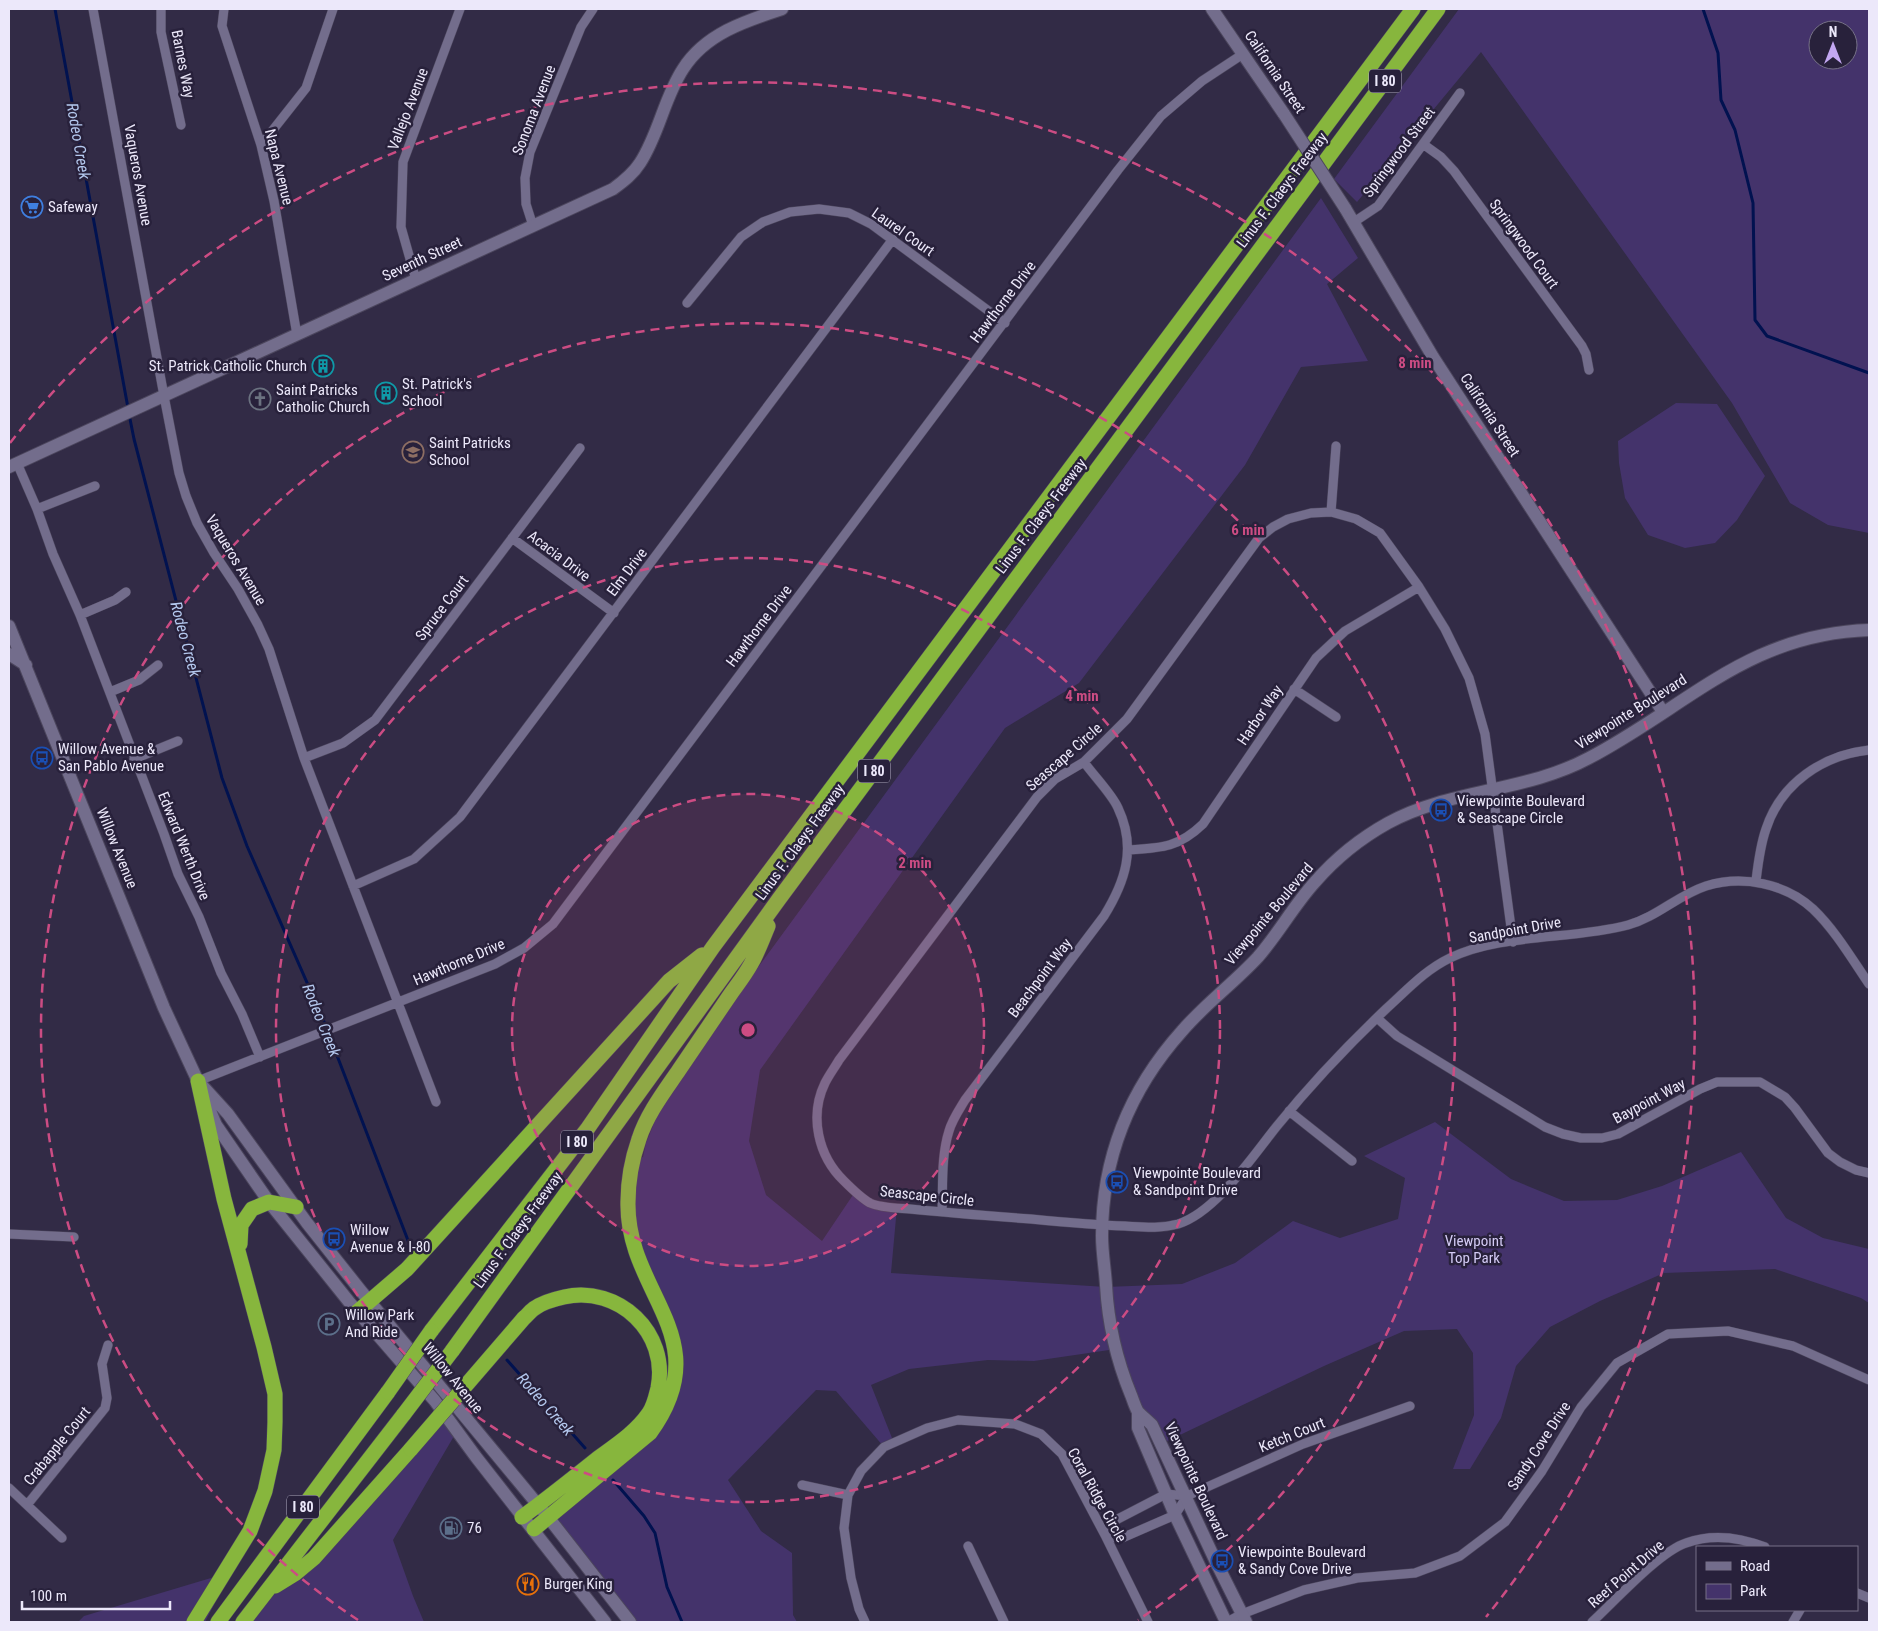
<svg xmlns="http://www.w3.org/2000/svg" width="1878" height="1631" font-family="'Roboto Condensed',sans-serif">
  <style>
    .green { fill: #44336b; fill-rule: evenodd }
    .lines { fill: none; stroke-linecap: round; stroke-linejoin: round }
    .stream { stroke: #011250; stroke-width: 3 }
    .street-casing { stroke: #4c465d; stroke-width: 10 }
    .secondary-casing { stroke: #4c465d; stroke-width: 14 }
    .highway-casing { stroke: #4c465d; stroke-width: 16 }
    .street { stroke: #736d8c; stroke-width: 9 }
    .secondary { stroke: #736d8c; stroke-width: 12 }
    .highway { stroke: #87b63d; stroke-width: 15 }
    .secondary-bridge-casing { stroke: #4c465d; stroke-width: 14; stroke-linecap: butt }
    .highway-bridge-casing { stroke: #4c465d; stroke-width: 16; stroke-linecap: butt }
    .secondary-bridge { stroke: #736d8c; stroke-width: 12 }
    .highway-bridge { stroke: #87b63d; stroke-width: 15 }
    .ring { fill: none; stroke: #cc4c83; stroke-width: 2.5; stroke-dasharray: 9 6 }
    .labels { text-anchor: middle; stroke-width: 5; stroke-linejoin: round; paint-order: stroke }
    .shield { fill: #28213b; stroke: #b1acc1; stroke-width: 1 }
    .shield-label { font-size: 14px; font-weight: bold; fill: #ece8fa }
    .street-label { font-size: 15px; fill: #ece8fa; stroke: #28213b }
    .poi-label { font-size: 15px; fill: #ece8fa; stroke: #28213b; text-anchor: start }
    .park-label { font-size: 15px; fill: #d4cbf5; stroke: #28213b }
    .water-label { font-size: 16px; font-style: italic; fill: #b4c8ee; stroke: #28213b }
    .centre { fill: #cc4c83; stroke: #28213b; stroke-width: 2.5 }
    .ring-label { font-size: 15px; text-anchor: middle; font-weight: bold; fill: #cc4c83; stroke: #28213b; stroke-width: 5; stroke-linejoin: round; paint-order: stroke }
  </style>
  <rect width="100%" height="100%" fill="#322b46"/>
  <path class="green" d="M1459,9H1869V533L1828,525L1790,503L1732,403L1481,52L1357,202L1334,179ZM1818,30H1848V60H1818Z
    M1321,198L1358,258L1327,284L1368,361L1301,367L1245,465L1079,683L1005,728L760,1070L749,1141L766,1195L822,1241L855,1192L872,1204L897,1207L891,1273L1106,1287L1182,1284L1235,1263L1293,1221L1340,1238L1398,1219L1405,1178L1364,1156L1435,1122L1511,1179L1564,1201L1617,1200L1662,1186L1741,1152L1786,1218L1823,1238L1869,1249V1303L1861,1298L1775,1269L1664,1273L1600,1301L1550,1327L1516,1366L1501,1418L1470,1469H1453L1474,1415L1473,1353L1457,1329L1404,1331L1324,1366L1161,1444L1138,1412L1116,1349L1034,1361L988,1360L909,1369L871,1385L894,1443L884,1447L836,1391L816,1390L728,1480L761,1531L792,1553L793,1615L797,1622H630L548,1518L643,1440L676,1352L638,1260L633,1161L643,1157L646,1143L657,1116L743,988Z
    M1676,403L1717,404L1765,476L1737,520L1715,543L1685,548L1648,535L1625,498L1619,463L1618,441Z
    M442,1411L457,1431L393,1540L413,1596L424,1622H243L296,1573Z
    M231,1572L205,1622H78L84,1616Z"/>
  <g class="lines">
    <path class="stream" d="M55,9L128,408
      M1703,9L1718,53L1721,100L1735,130L1753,203L1755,320L1767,336L1869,373
      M129,414L134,439L222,778L247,846L323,1019L409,1243
      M507,1360L585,1448
      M613,1480L644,1516L655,1533L667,1587L682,1622"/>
    <g class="street-casing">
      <path id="street" d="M93,9L164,396L179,473L186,496L197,523L214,553L238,589L258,625L269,649L304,758L436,1102
        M161,9V32L181,125
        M224,9L222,26L261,145L274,201L297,335
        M1423,144L1441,157L1454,171L1582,346L1586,354L1589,370
        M261,145L306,88L333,9
        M1354,222L1378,206L1460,93
        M533,226L526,204L525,178L530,152L581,27L593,9
        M416,280L401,227L403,162L460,9
        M687,303L741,237L763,222L790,212L819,209L849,213L871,224L1005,323
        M17,463L37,509L53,554L80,615L164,834L178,874L199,917L221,973L242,1014L260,1057
        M37,509L95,486
        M1331,512L1336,446
        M512,538L614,613
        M80,615L115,600L126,592
        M1294,689L1336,717
        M110,692L139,680L158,665
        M304,758L343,743L375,720L580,448
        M134,759L178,741
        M1128,850C1161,848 1178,848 1203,824L1316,658L1345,631L1419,587
        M1756,881C1758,864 1760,846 1766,829C1781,783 1823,755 1869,750
        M353,886L414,859L460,817L893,239
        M1513,942L1485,734L1469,678L1445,629L1419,587L1380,533L1356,519L1331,512L1311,513L1288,519L1273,527L1259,538L1127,719L1084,762L1055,779L1037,797L839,1060C835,1067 829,1075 825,1083C809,1116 818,1156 844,1181C852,1189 861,1198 870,1203C881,1208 898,1208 910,1209C950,1213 990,1216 1031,1219C1062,1222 1093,1225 1125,1226C1143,1227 1160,1229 1178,1224C1216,1212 1252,1157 1277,1126C1311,1084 1348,1045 1387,1008C1407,990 1425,970 1450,958C1501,933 1573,940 1628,925C1657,917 1678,895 1706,886C1742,875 1785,883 1813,909C1835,930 1852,959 1869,984
        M1377,1018L1397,1036L1545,1127L1563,1134L1581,1138H1602L1618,1134L1700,1089L1717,1082H1760L1785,1097L1795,1108L1828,1153L1840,1162L1856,1170L1869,1173
        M198,1081L495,964L524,948L553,924L1118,170L1161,116L1202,81L1243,54
        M1289,1111L1352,1161
        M942,1212C943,1186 941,1156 949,1131C952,1120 959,1110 965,1100L1104,916C1125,882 1137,848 1118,808C1112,794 1093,775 1084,762
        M9,1234L74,1237
        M802,1485L848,1495
        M9,1488L62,1538
        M1166,1494L1187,1496L1175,1515L1122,1538L1106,1537L1114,1521Z
        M1187,1496L1303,1444L1410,1406
        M27,1505L105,1408L107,1398L102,1364L108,1345
        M968,1546L1004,1622
        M1857,1593L1869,1598
        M865,1622L859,1609L851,1578L844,1528L848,1495L861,1471L884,1447L927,1428L958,1420L1015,1424L1041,1434L1062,1454L1106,1537L1148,1622
        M1227,1622L1242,1614L1304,1590L1357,1578L1415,1573L1460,1556L1505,1522L1542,1471L1581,1407L1617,1363L1668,1334L1728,1331L1793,1346L1869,1380
        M1592,1622C1615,1601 1659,1552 1686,1543C1713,1533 1739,1537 1765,1547
        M1793,1622L1800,1610"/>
    </g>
    <g class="secondary-casing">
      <path id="secondary" d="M1212,9L1284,114
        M1345,208L1433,357L1663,712
        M9,467L613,189C624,181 633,174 640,163C659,134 664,98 683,69C705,34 745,21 782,9
        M9,626L164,1008L202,1090
        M9,654L26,665
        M198,1081L228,1114L307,1223L361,1291L548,1517L630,1622
        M209,1108L216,1125L269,1202L350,1303L435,1401L476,1457L605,1622
        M1138,1412V1428L1175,1515L1226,1622
        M1246,1622L1216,1562L1152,1425C1148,1421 1142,1416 1138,1412C1135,1407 1133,1400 1131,1395C1117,1361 1108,1322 1106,1285C1105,1269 1102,1252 1102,1236C1102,1158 1130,1089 1182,1031C1205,1004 1234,983 1258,957C1279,933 1294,905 1315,882C1335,859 1361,838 1388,823C1450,789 1526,792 1589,758C1688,706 1748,634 1869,630"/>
    </g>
    <g class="highway-casing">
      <path id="highway" d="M240,1244L241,1225L252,1209L269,1202L296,1207
        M357,1312L407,1269L669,981L702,955
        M431,1331L588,1128L713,947L1413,9
        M452,1351L779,899L1438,9
        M522,1517C548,1498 573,1478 598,1458C616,1445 636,1432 649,1413C654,1406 656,1396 658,1388C669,1333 619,1285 564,1297C555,1299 543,1302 535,1308C531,1310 528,1315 524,1318
        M534,1529L650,1433C720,1337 626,1294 628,1202C628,1180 632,1159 639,1139C647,1114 664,1092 679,1070C696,1045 713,1020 730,995C737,985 745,975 751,964C758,952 763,938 768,926
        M275,1586L296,1573L314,1558L411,1449
        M194,1622L250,1531L265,1491L274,1450L275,1422V1394L264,1347L224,1199L198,1081
        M218,1622L388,1392
        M243,1622L404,1414"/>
    </g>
    <use href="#street" class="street"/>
    <use href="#secondary" class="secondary"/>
    <use href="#highway" class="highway"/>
    <g class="secondary-bridge-casing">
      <path id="secondary-bridge" d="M1284,114L1345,208"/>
    </g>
    <g class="highway-bridge-casing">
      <path id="highway-bridge" d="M388,1392L431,1331
        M404,1414L452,1351
        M411,1449L524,1318"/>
    </g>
    <use href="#secondary-bridge" class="secondary-bridge"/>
    <use href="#highway-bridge" class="highway-bridge"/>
  </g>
  <circle cx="748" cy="1030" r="236" fill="#cc4c83" fill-opacity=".12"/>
  <g class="ring">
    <circle cx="748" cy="1030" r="236"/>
    <circle cx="748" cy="1030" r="472"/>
    <path d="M358 1620A707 707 0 1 1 1138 1620"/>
    <path d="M10 443A943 943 0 1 1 1486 1617"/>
  </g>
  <defs>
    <g id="supermarket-ring" transform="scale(1.125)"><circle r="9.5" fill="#28213b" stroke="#3f7fe0" stroke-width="1.5"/><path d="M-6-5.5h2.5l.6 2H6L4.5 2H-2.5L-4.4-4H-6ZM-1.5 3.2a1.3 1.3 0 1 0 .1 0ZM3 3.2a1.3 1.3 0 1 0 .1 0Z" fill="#3f7fe0"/></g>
    <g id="building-ring" transform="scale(1.125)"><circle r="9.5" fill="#28213b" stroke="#0f9aa8" stroke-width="1.5"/><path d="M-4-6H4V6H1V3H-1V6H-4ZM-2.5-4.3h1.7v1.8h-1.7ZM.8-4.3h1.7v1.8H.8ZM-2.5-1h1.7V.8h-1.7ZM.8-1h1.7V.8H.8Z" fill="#0f9aa8"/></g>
    <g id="church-ring" transform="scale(1.125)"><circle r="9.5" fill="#28213b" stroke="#6b7280" stroke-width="1.5"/><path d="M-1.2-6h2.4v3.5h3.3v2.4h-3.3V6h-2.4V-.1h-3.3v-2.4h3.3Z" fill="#6b7280"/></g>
    <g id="school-ring" transform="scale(1.125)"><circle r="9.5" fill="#28213b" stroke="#8d6e63" stroke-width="1.5"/><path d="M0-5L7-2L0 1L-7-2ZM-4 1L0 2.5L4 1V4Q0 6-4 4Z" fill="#8d6e63"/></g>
    <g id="bus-ring" transform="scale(1.125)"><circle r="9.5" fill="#28213b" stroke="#1a4fb4" stroke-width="1.5"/><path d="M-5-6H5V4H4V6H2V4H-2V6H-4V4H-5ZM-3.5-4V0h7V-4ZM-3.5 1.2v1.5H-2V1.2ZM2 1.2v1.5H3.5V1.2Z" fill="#1a4fb4"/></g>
    <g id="parking-ring" transform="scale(1.125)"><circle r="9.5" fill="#28213b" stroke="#5c6f8a" stroke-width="1.5"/><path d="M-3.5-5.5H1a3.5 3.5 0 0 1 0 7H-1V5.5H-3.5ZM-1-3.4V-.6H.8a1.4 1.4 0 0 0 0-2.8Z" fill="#5c6f8a"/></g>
    <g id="fuel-ring" transform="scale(1.125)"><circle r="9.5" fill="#28213b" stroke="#5c6f8a" stroke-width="1.5"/><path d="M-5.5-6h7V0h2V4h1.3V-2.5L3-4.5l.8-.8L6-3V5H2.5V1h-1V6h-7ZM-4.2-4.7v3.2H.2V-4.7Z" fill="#5c6f8a"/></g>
    <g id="restaurant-ring" transform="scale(1.125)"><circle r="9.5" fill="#28213b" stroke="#e8710a" stroke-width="1.5"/><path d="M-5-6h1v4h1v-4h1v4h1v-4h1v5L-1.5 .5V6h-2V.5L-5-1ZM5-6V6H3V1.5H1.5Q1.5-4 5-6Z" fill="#e8710a"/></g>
  </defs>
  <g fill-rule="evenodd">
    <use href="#supermarket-ring" x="32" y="207"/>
    <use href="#building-ring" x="323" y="366"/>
    <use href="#building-ring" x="386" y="393"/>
    <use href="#church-ring" x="260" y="399"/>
    <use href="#school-ring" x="413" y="452"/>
    <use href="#bus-ring" x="42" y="758"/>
    <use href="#bus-ring" x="1441" y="810"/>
    <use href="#bus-ring" x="1117" y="1182"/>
    <use href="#bus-ring" x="334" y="1239"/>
    <use href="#parking-ring" x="329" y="1324"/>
    <use href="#fuel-ring" x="451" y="1528"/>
    <use href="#bus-ring" x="1222" y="1561"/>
    <use href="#restaurant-ring" x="528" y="1584"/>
  </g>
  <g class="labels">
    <g class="shield">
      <rect x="1369" y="69.5" width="32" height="23" rx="4"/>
      <rect x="858" y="759.5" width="32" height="23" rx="4"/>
      <rect x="561" y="1130.5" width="32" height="23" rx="4"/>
      <rect x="287" y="1495.5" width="32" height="23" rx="4"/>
    </g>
    <g class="shield-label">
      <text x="1385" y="86">I 80</text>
      <text x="874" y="776">I 80</text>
      <text x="577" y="1147">I 80</text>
      <text x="303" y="1512">I 80</text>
    </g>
    <g class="street-label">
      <text transform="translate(183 64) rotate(79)" y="5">Barnes Way</text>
      <text transform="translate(1275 72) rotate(56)" y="5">California Street</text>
      <text transform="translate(408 109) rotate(-69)" y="5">Vallejo Avenue</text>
      <text transform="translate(534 110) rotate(-69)" y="5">Sonoma Avenue</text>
      <text transform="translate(1399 152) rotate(-53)" y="5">Springwood Street</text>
      <text transform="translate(279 167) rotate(76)" y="5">Napa Avenue</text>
      <text transform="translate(138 175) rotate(80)" y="5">Vaqueros Avenue</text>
      <text transform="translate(1282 190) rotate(-53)" y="5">Linus F. Claeys Freeway</text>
      <text transform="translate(903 232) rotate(35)" y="5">Laurel Court</text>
      <text transform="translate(1524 244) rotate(54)" y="5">Springwood Court</text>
      <text transform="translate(422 259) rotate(-25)" y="5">Seventh Street</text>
      <text transform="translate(1003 302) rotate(-53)" y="5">Hawthorne Drive</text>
      <text transform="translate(1490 415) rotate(57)" y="5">California Street</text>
      <text transform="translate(1041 516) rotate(-53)" y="5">Linus F. Claeys Freeway</text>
      <text transform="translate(559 556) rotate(37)" y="5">Acacia Drive</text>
      <text transform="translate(236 560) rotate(59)" y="5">Vaqueros Avenue</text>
      <text transform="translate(627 572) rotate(-53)" y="5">Elm Drive</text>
      <text transform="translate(442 608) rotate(-53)" y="5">Spruce Court</text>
      <text transform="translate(759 626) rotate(-53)" y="5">Hawthorne Drive</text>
      <text transform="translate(1631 712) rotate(-32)" y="5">Viewpointe Boulevard</text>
      <text transform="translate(1260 715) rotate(-56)" y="5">Harbor Way</text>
      <text transform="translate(1064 757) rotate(-41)" y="5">Seascape Circle</text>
      <text transform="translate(800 842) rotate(-54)" y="5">Linus F. Claeys Freeway</text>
      <text transform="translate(184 846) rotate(68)" y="5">Edward Werth Drive</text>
      <text transform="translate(117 848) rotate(68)" y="5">Willow Avenue</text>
      <text transform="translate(1269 914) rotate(-50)" y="5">Viewpointe Boulevard</text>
      <text transform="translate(1515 930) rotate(-10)" y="5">Sandpoint Drive</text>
      <text transform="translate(459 962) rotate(-23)" y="5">Hawthorne Drive</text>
      <text transform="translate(1040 978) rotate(-53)" y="5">Beachpoint Way</text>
      <text transform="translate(1649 1101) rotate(-28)" y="5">Baypoint Way</text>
      <text transform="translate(927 1196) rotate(6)" y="5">Seascape Circle</text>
      <text transform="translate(518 1230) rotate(-54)" y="5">Linus F. Claeys Freeway</text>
      <text transform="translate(453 1378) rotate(51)" y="5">Willow Avenue</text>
      <text transform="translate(1292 1435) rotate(-22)" y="5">Ketch Court</text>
      <text transform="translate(57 1446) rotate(-51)" y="5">Crabapple Court</text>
      <text transform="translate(1539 1446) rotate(-57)" y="5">Sandy Cove Drive</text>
      <text transform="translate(1196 1481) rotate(65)" y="5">Viewpointe Boulevard</text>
      <text transform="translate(1097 1495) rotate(61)" y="5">Coral Ridge Circle</text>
      <text transform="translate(1626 1574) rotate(-41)" y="5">Reef Point Drive</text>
    </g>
    <g class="poi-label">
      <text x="48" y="212">Safeway</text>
      <text x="307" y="371" text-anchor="end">St. Patrick Catholic Church</text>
      <text x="402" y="389">St. Patrick's<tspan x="402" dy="17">School</tspan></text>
      <text x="276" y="395">Saint Patricks<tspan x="276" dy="17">Catholic Church</tspan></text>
      <text x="429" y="448">Saint Patricks<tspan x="429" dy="17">School</tspan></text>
      <text x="58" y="754">Willow Avenue &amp;<tspan x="58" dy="17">San Pablo Avenue</tspan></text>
      <text x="1457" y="806">Viewpointe Boulevard<tspan x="1457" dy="17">&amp; Seascape Circle</tspan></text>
      <text x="1133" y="1178">Viewpointe Boulevard<tspan x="1133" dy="17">&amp; Sandpoint Drive</tspan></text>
      <text x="350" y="1235">Willow<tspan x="350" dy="17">Avenue &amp; I-80</tspan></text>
      <text x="345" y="1320">Willow Park<tspan x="345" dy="17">And Ride</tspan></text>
      <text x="467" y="1533">76</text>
      <text x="1238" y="1557">Viewpointe Boulevard<tspan x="1238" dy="17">&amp; Sandy Cove Drive</tspan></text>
      <text x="544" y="1589">Burger King</text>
    </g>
    <g class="park-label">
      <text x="1474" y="1246">Viewpoint<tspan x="1474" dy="17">Top Park</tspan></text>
    </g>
    <g class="water-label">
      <text transform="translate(79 141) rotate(80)" y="6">Rodeo Creek</text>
      <text transform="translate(186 639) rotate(75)" y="6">Rodeo Creek</text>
      <text transform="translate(322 1020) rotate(68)" y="6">Rodeo Creek</text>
      <text transform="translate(546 1404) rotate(49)" y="6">Rodeo Creek</text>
    </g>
  </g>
  <circle cx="748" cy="1030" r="8" class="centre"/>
  <g class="ring-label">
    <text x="1415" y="368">8 min</text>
    <text x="1248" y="535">6 min</text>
    <text x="1082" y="701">4 min</text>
    <text x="915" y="868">2 min</text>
  </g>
  <rect width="1878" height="1631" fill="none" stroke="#ece8fa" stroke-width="20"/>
  <rect x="1696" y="1546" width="162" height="65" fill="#28213b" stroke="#767187"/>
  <rect x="1706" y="1562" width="25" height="8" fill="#736d8c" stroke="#767187"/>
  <text x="1740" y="1571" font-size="15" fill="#ece8fa">Road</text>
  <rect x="1706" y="1584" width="25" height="15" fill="#44336b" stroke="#767187"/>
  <text x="1740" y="1596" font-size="15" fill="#ece8fa">Park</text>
  <g transform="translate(1833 45)"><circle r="24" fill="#28213b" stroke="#767187"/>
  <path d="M0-4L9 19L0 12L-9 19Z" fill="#c3a7f2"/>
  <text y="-8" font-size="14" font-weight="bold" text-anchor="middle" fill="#ece8fa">N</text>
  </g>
  <path d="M22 1601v8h148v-8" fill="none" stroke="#ece8fa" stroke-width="2.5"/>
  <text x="30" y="1601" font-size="15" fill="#ece8fa" stroke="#28213b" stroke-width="4" paint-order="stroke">100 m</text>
</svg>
